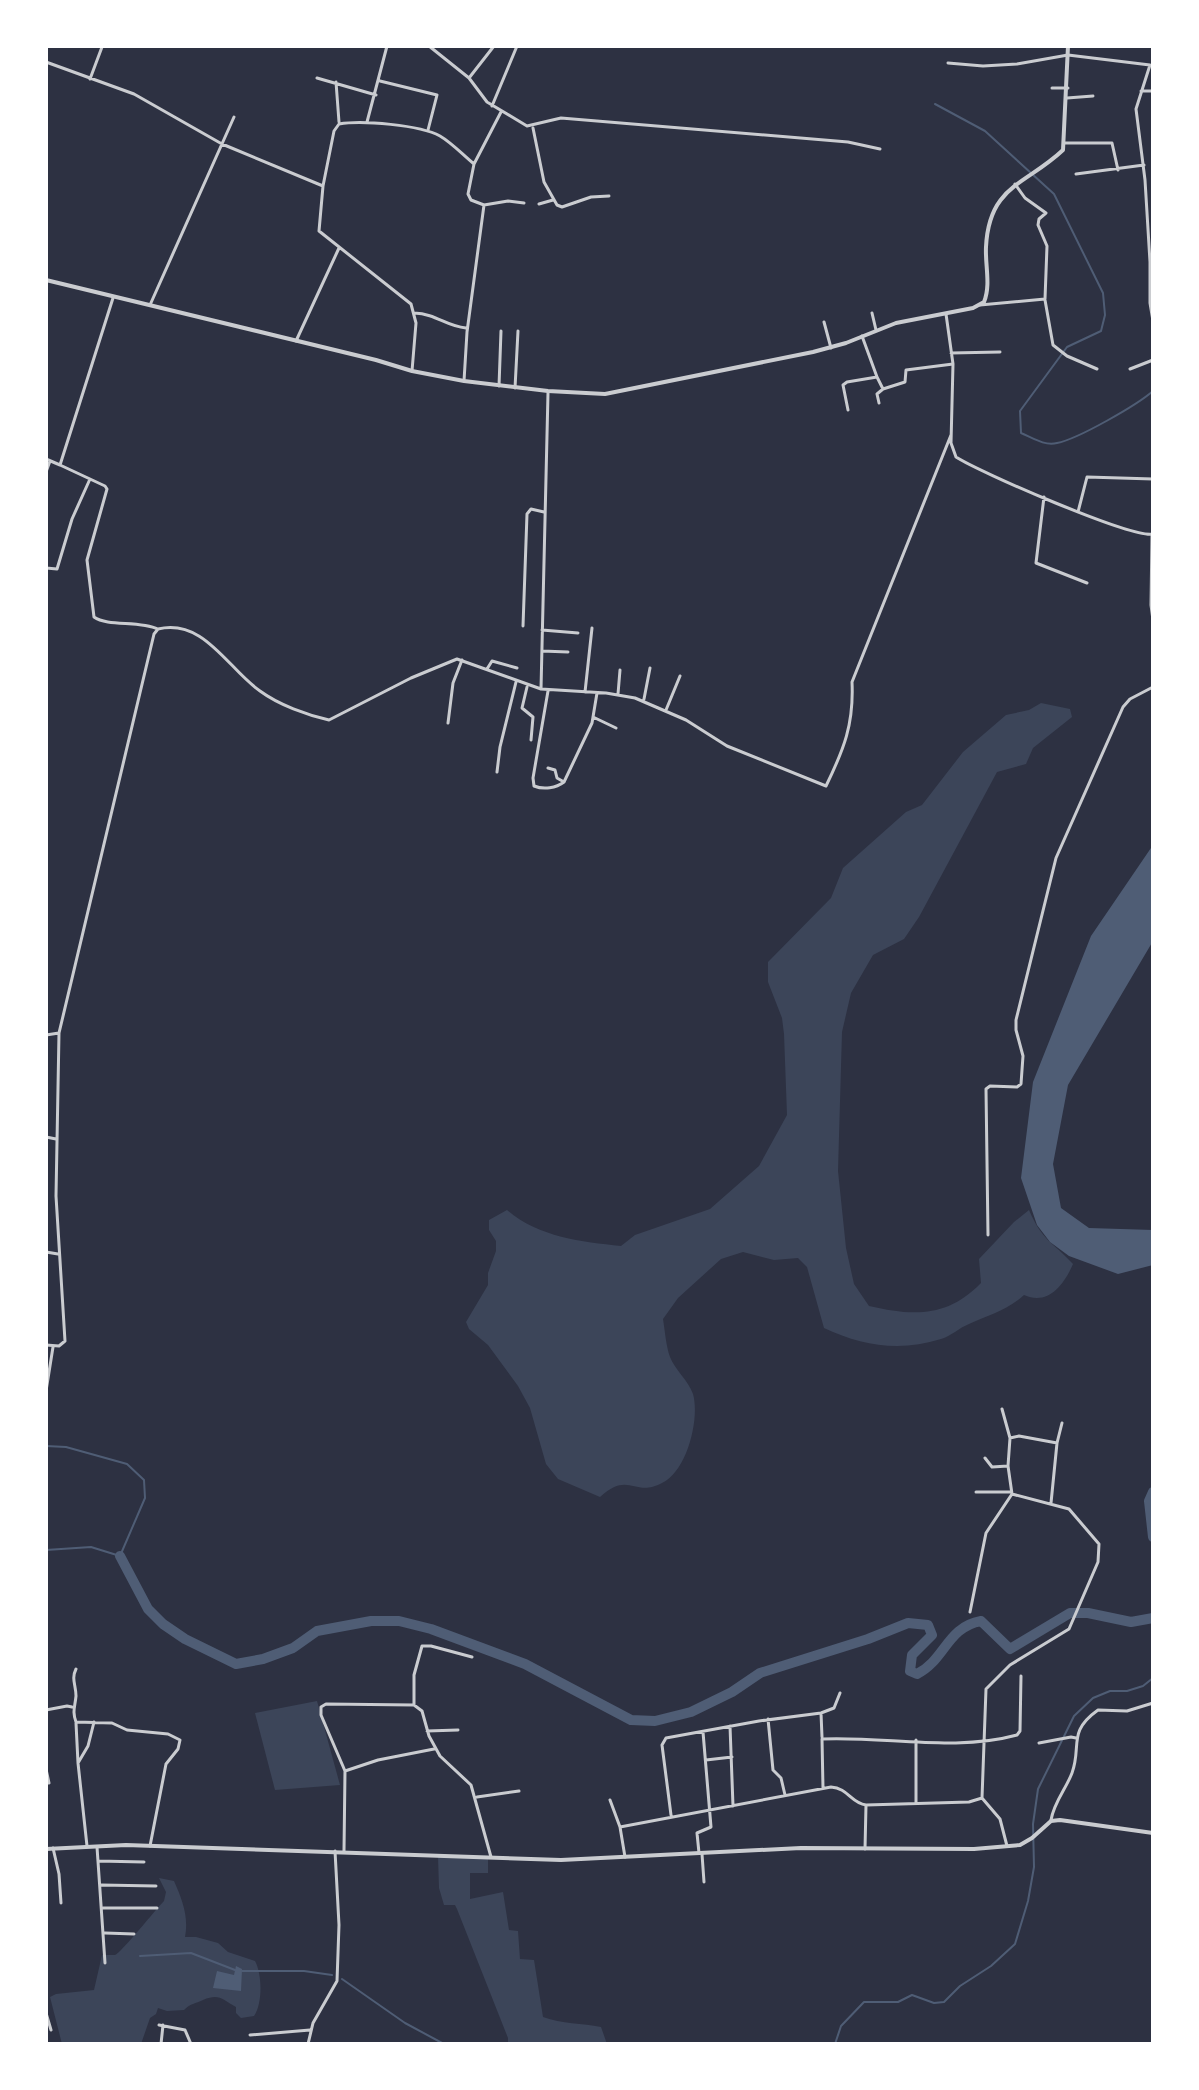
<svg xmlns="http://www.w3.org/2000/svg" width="1199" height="2090" font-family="Lato,sans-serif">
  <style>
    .green { fill: #3c4559 }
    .water { fill: #4f5d75 }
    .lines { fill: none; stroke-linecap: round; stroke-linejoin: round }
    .stream { stroke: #4f5d75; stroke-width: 2 }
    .river { stroke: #4f5d75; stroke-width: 10 }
    .minor { stroke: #caccd0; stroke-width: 3 }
    .tertiary { stroke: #caccd0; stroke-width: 4 }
  </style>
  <rect width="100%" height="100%" fill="#2d3142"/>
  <path class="green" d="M1041,703L1070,709L1072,717L1033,748L1026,764L997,772L919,917L904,939L873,955L851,993L842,1032L838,1171L846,1248L854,1284L869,1306C913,1316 947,1318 981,1283L979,1259L1014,1222L1029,1210C1043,1242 1052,1241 1073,1264C1064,1285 1048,1306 1024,1295C1006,1311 990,1314 969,1324C959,1328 951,1336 941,1339C900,1352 862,1346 824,1328L807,1267L798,1258L774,1260L743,1252L721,1259L678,1298L663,1319C665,1331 666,1346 670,1357C675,1370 688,1380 693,1394C700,1419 687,1471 662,1483C634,1498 629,1470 600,1497L558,1479L546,1464L530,1408L518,1386L488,1345L469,1329L466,1322L488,1285V1273L496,1251V1241L489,1230V1220L507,1210C538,1237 581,1242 621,1246L635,1235L710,1209L759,1166L787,1115L784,1034L782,1018L768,982V962L831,898L843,868L906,812L922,805L963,752L1006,715L1029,710Z
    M317,1701L340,1785L275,1790L255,1713Z
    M438,1856L488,1857V1873H470V1899L503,1892L509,1930L518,1931L520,1959L534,1960L543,2017C562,2024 582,2023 601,2027L607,2044H508V2038L457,1909L455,1905H444L439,1888Z
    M159,1878L174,1881C182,1899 189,1917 185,1937H196L218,1943L228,1952L255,1961C262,1974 263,2003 254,2016L241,2018L236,2013V2007C222,2000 220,1993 203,2000C195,2004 191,2003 184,2010L167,2011L158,2008L156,2014L150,2018L141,2044H62L50,1997L56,1994L94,1990L102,1955C103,1955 114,1955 115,1955C121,1953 156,1909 164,1901L166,1892Z"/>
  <path class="water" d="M1153,845V941L1068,1085L1053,1164L1061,1208L1089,1228L1153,1230V1265L1118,1274L1069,1256L1050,1242L1037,1225L1021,1178L1033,1082L1091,936Z
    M236,1966L242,1969L241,1991L213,1988L217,1971L234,1975Z"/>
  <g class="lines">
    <path class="stream" d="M935,104L985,131L1054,194L1103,293L1105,315L1101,331L1067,347L1020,411L1021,433C1033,438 1044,446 1057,443C1078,439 1137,405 1153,391
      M46,1446L66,1447L127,1464L144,1480L145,1498L120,1556L91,1547L46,1550
      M140,1956L191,1953L235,1970
      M242,1971H304L332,1975
      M342,1979L405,2023L444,2044
      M835,2044L841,2026L864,2002H898L912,1995L934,2003L944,2002L960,1986L991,1966L1015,1944L1028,1901L1034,1867L1033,1824L1038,1789L1074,1716L1093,1698L1110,1691H1127L1143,1686L1153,1678"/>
    <path class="river" d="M1153,1492L1149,1501L1153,1537
      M120,1556L148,1609L163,1624L185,1639L236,1664L263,1659L293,1648L317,1631L371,1621H399L431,1629L525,1664L631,1720L655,1721L691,1712L732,1692L760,1673L868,1639L908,1623L928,1625L932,1635L912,1655L910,1671L917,1674C945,1660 947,1627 981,1621L1010,1649L1070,1613H1088L1131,1622L1153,1618"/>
    <path class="minor" d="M429,46L469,78L487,102L527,126L561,118L848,142L880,149
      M46,62L134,94L222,144L323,186L319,231L411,304L416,323L412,371
      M948,63L983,66L1017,64L1068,55L1150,65L1136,109L1145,180L1150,262V303L1153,321
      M317,78L376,95
      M469,78L494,46
      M90,79L102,47
      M380,81L437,95L428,130
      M336,82L339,122
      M1052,88H1068
      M1141,91H1153
      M1067,98L1093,96
      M492,106L517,46
      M367,122L387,46
      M533,128L544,182L557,205L562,207L591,197L609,196
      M1064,143H1112L1118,170
      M1076,174L1144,165
      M323,186L334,131L339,124C362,120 420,125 440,136C452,143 463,155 474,164
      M539,204L553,200
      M484,205L508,201L524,203
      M113,298L60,465L105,486L107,489L87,560L94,617C108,627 139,620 158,629
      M1045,300L1053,345L1067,356L1097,369
      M150,305L234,117
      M980,305L1045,299L1047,246L1038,225L1039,219L1046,213L1025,198L1015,184
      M414,313C437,314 445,326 466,328
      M872,313L876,330
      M946,314L953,364L951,443L956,457C979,472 1133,539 1153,534
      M824,322L831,348
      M862,336L877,377
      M296,341L339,248
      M951,353L1000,352
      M1130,369L1153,360
      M464,381L467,332L484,205L471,200L468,194L474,164L501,112
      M499,386L501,331
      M515,388L518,331
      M879,403L877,394L883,389
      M848,410L843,385L847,382L877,377L883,389L905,382L906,370L953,364
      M46,459L60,465
      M46,472L50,461
      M1044,497L1036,563L1087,583
      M1078,512L1087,477L1153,479
      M1152,535L1151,605L1153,620
      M46,568L57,569L72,519L90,479
      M523,626L527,514L531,509L544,512
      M542,630L578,633
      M542,651L568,652
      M487,669L492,661L517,668
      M527,687L522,708L533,717L531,740
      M541,689L606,693L635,698L686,720L727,746L826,786C844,749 854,724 852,682L951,435
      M548,691L533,778L534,786C544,790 556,788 564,782L592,723L597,693
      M585,692L592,628
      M618,694L620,670
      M644,699L650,668
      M666,710L680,676
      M593,717L616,728
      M448,723L453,683L462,660
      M548,768L555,770L557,778L564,782
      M497,772L500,747L516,682
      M46,1035L59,1033L154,634L158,629C204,618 228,669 260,691C279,705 307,715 329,720L411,678L457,659L541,689L548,393
      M46,1137L56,1139
      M988,1235L986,1089L990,1086L1017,1087L1021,1084L1023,1056L1016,1030V1020L1056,858L1123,707L1130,699L1153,687
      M46,1252L58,1254
      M46,1345L59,1346L65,1341L56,1196L59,1033
      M46,1391L53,1347
      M1010,1438L1019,1436L1057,1443L1062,1423
      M985,1458L992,1467L1008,1466
      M976,1492H1011
      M1051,1503L1057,1443
      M970,1612L986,1533L1012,1494
      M76,1669C71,1679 76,1685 76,1696C75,1707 72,1711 76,1722L112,1723L127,1730L168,1734L180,1740L178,1749L166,1764L150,1846
      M414,1705V1675L422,1646H431L472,1657
      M46,1710L67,1706L72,1707
      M821,1713L822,1737
      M768,1719L773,1770L781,1778L785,1795
      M76,1723L78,1763
      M730,1726L733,1806
      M427,1731L458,1730
      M1039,1743L1071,1737L1076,1738
      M706,1760L732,1757
      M46,1769L49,1783H46
      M345,1771L378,1760L434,1749
      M823,1788L822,1739C885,1736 955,1752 1017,1735L1020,1731L1021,1676
      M477,1797L519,1791
      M982,1798L1000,1819L1007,1846
      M610,1800L620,1827
      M916,1803V1740
      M671,1815L662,1745L666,1738L759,1721L821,1713L834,1708L840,1693
      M1051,1820C1054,1802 1066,1789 1072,1773C1082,1746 1067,1732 1098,1710L1127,1711L1153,1703
      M87,1846L78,1763L88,1746L94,1722
      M97,1847L105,1963
      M53,1848L59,1874L61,1903
      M865,1849L866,1805L969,1802L982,1798L986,1689L1010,1665L1069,1629L1098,1562L1099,1544L1069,1509L1012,1494L1008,1466L1010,1438L1002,1409
      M344,1851L345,1771L321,1715V1707L326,1704L414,1705L422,1711L429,1736L440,1756L471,1785L491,1857
      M699,1853L697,1833L711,1827L703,1732
      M702,1854L704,1882
      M625,1857L620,1827L831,1787C848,1788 851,1803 866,1805
      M98,1861L144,1862
      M101,1885L156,1886
      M103,1908H157
      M105,1933L134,1934
      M46,2013L51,2030
      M159,2025L185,2030L191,2044
      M250,2035L310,2030
      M161,2044L163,2025
      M308,2044L313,2023L337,1981L339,1925L335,1851"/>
    <path class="tertiary" d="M46,280L376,360L412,371L464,381L548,391L605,394L813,352L846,343L896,323L973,308L984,302C991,285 985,265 986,247C989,185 1026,185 1063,150L1068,46
      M46,1849L126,1845L561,1860L801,1848L974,1849L1020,1845L1032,1838L1051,1821L1060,1820L1153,1833"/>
  </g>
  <rect width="1199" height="2090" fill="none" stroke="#ffffff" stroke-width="96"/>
</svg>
